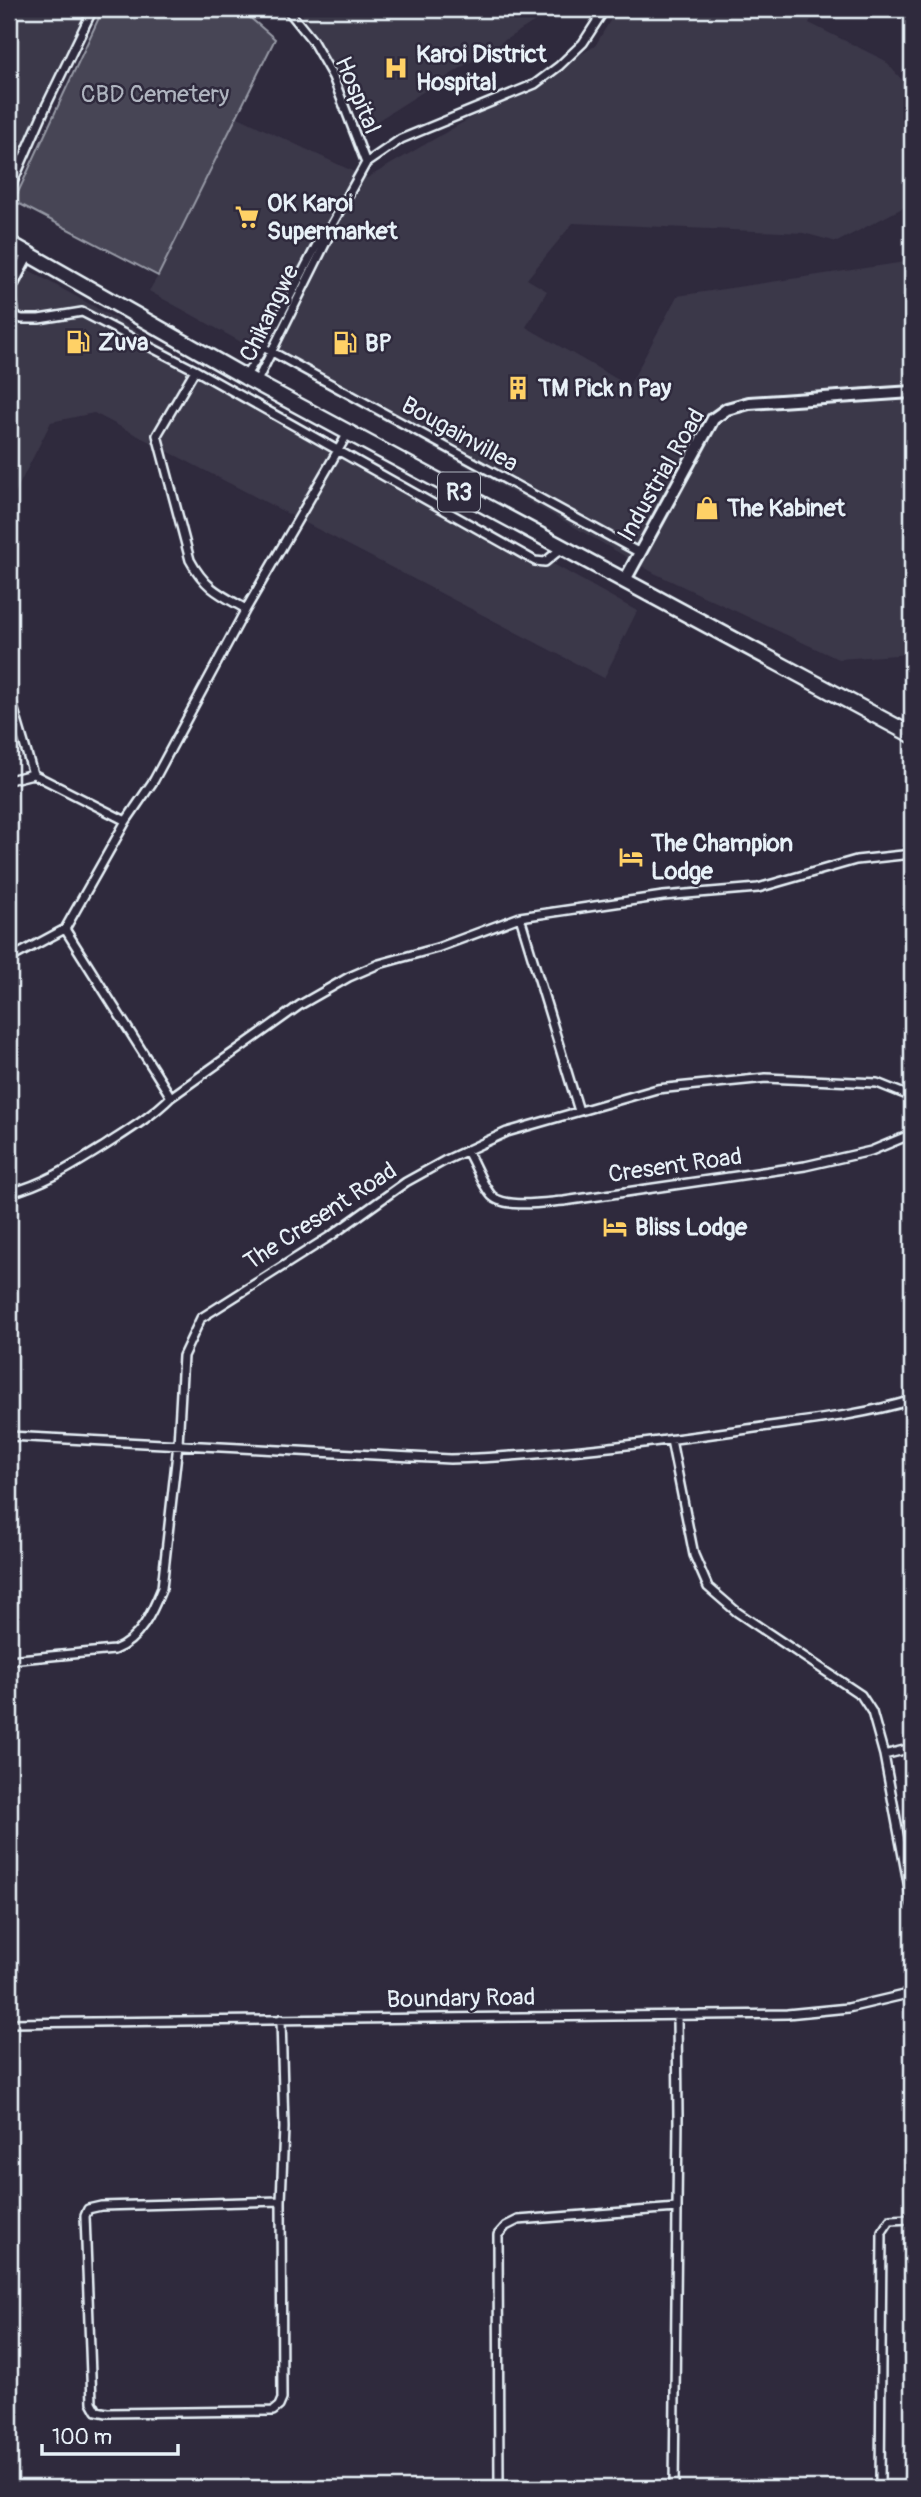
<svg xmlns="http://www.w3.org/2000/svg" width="921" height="2497" font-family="Pangolin,sans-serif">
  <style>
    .built { fill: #3b3749 }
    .green { fill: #464455; stroke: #979aa6; stroke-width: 2 }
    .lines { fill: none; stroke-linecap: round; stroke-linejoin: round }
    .street-casing { stroke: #e8f1f8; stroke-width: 12 }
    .secondary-casing { stroke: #e8f1f8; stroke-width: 16 }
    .highway-casing { stroke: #e8f1f8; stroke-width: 19 }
    .street { stroke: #2f2a3d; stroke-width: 7 }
    .secondary { stroke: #2f2a3d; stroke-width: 10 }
    .highway { stroke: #2f2a3d; stroke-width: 14 }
    .labels { text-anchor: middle; stroke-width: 5; stroke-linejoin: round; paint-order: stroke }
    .shield { fill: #2f2a3d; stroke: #b0b5c0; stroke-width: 2 }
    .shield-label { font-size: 23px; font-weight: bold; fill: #e8f1f8 }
    .poi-label { font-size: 24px; font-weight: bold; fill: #e8f1f8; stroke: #2f2a3d; text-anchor: start }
    .park-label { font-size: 24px; fill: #afb4bf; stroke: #2f2a3d }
    .street-label { font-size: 24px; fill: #e8f1f8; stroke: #2f2a3d }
  </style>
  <rect width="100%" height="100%" fill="#2f2a3d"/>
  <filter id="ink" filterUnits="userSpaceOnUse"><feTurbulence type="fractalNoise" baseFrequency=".0143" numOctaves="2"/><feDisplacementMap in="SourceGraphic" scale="14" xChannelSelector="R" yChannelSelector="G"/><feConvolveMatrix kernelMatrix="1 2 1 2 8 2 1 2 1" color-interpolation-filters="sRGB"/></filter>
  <g filter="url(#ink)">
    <path class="built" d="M9,9H96L9,193Z
      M299,9H554L366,128Z
      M617,9H816L809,23L884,60L912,91V203L837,242L803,233L573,223L527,279L547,291L526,327L629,386L677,296L912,261V654L838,659L654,573L564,521L149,291L158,276L236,116L367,178L595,46Z
      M9,259L637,611L604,678L94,413L51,422L9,505Z"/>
    <path class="green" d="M103,9H240L275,39L158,276L14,201Z"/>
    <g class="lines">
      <g class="street-casing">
        <path id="street" d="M287,9L312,40L333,77L366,163
          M9,191L47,104L93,9
          M11,315L22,319H39L82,312L195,370L535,561L545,562L562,548
          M263,347L640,553
          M195,370L157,435L190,560C205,588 219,594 246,609
          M245,377L263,348L322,235L330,228
          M256,383L327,240L330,228L366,163L401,139L535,84L559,66L583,43L605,9
          M9,693L33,774L126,821
          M9,780L33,774
          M520,917L579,1111
          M65,929L171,1097
          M9,959L65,929L126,821L154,780L246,609L348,433
          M467,1151C474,1162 483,1187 492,1196C505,1209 547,1202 564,1201L805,1166L871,1151L912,1134
          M9,1193C45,1184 74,1165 106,1145C129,1130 152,1116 171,1097L300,1005L349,977L379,964L437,948L520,917L663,896L758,888L856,860L912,854
          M9,1436L450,1459C550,1456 649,1443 748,1429C803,1421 860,1416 912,1400
          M671,1440L694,1555L708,1587L737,1612L861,1695L872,1712L884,1755L912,1904
          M9,1660L114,1650C140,1640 152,1613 162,1588L178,1444L183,1356L201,1318L332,1235L406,1182L444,1161L507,1132L657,1089L766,1078L877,1083L912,1097
          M884,1755L912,1748
          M9,2023L787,2014L848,2008L912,1993
          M281,2201L101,2206L88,2209L85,2216L92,2402L97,2411L107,2413L273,2411L279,2406L282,2399L281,2201L284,2128L281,2019
          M499,2488L498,2235L506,2226L518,2220L677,2208
          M674,2488L678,2117L677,2015
          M880,2488L882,2232L890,2220L912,2219"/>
      </g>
      <g class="secondary-casing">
        <path id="secondary" d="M9,290L28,254
          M9,294L12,310L9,318
          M625,580L713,419L727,409L749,403L912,392"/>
      </g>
      <g class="highway-casing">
        <path id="highway" d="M9,243L245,377L912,735"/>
      </g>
      <use href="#street" class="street"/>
      <use href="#secondary" class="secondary"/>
      <use href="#highway" class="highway"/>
    </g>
  </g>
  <defs>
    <g id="hospital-bare" transform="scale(1.89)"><path d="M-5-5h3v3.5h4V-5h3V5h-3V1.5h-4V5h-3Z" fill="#ffd166" stroke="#2f2a3d" stroke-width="2.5" paint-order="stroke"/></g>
    <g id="supermarket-bare" transform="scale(1.89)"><path d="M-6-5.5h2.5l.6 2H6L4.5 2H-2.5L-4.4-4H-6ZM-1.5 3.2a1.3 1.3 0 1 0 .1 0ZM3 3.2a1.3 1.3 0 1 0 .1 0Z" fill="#ffd166" stroke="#2f2a3d" stroke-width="2.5" paint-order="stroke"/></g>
    <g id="fuel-bare" transform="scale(1.89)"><path d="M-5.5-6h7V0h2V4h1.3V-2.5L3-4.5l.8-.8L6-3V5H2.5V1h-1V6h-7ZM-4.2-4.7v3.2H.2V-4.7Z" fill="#ffd166" stroke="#2f2a3d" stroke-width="2.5" paint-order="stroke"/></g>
    <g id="building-bare" transform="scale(1.89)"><path d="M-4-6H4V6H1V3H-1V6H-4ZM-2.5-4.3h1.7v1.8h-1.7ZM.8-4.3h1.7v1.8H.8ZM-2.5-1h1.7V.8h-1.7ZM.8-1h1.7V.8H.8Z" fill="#ffd166" stroke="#2f2a3d" stroke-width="2.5" paint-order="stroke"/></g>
    <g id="shop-bare" transform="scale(1.89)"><path d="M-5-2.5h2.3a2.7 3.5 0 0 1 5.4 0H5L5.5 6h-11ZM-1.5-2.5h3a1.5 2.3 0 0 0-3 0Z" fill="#ffd166" stroke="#2f2a3d" stroke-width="2.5" paint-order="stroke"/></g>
    <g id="hotel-bare" transform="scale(1.89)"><path d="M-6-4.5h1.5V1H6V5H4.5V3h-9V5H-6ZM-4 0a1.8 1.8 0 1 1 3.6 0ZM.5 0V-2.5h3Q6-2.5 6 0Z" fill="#ffd166" stroke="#2f2a3d" stroke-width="2.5" paint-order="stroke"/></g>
  </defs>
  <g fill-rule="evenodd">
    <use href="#hospital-bare" x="396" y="68"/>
    <use href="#supermarket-bare" x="247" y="217"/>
    <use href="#fuel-bare" x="78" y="342"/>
    <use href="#fuel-bare" x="345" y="343"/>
    <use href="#building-bare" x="518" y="388"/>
    <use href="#shop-bare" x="707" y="508"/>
    <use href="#hotel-bare" x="631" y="857"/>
    <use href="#hotel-bare" x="615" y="1227"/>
  </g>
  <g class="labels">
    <rect class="shield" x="438" y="472.5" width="42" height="39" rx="5"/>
    <g class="shield-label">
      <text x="459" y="500">R3</text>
    </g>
    <g class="poi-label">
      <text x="416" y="62">Karoi District<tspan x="416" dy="28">Hospital</tspan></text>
      <text x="267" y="211">OK Karoi<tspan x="267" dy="28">Supermarket</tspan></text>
      <text x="98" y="350">Zuva</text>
      <text x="365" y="351">BP</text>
      <text x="538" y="396">TM Pick n Pay</text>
      <text x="727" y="516">The Kabinet</text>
      <text x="651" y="851">The Champion<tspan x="651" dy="28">Lodge</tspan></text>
      <text x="635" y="1235">Bliss Lodge</text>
    </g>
    <g class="park-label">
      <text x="155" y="102">CBD Cemetery</text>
    </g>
    <g class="street-label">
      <text transform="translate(358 95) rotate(67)" y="8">Hospital</text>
      <text transform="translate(269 313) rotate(-64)" y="8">Chikangwe</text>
      <text transform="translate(460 434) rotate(29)" y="8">Bougainvillea</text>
      <text transform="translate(661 475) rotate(-60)" y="8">Industrial Road</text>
      <text transform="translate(675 1165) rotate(-8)" y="8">Cresent Road</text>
      <text transform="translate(320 1216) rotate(-33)" y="8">The Cresent Road</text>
      <text transform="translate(461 1998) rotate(-1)" y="8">Boundary Road</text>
    </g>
  </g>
  <rect width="921" height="2497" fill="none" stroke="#2f2a3d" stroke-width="35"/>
  <rect x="18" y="18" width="886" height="2462" fill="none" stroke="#e8f1f8" stroke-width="2.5" filter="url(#ink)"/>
  <path d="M42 2444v10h136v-10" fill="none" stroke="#e8f1f8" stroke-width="3.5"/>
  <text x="52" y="2444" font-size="21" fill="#e8f1f8" stroke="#2f2a3d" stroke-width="5" paint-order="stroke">100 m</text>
</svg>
